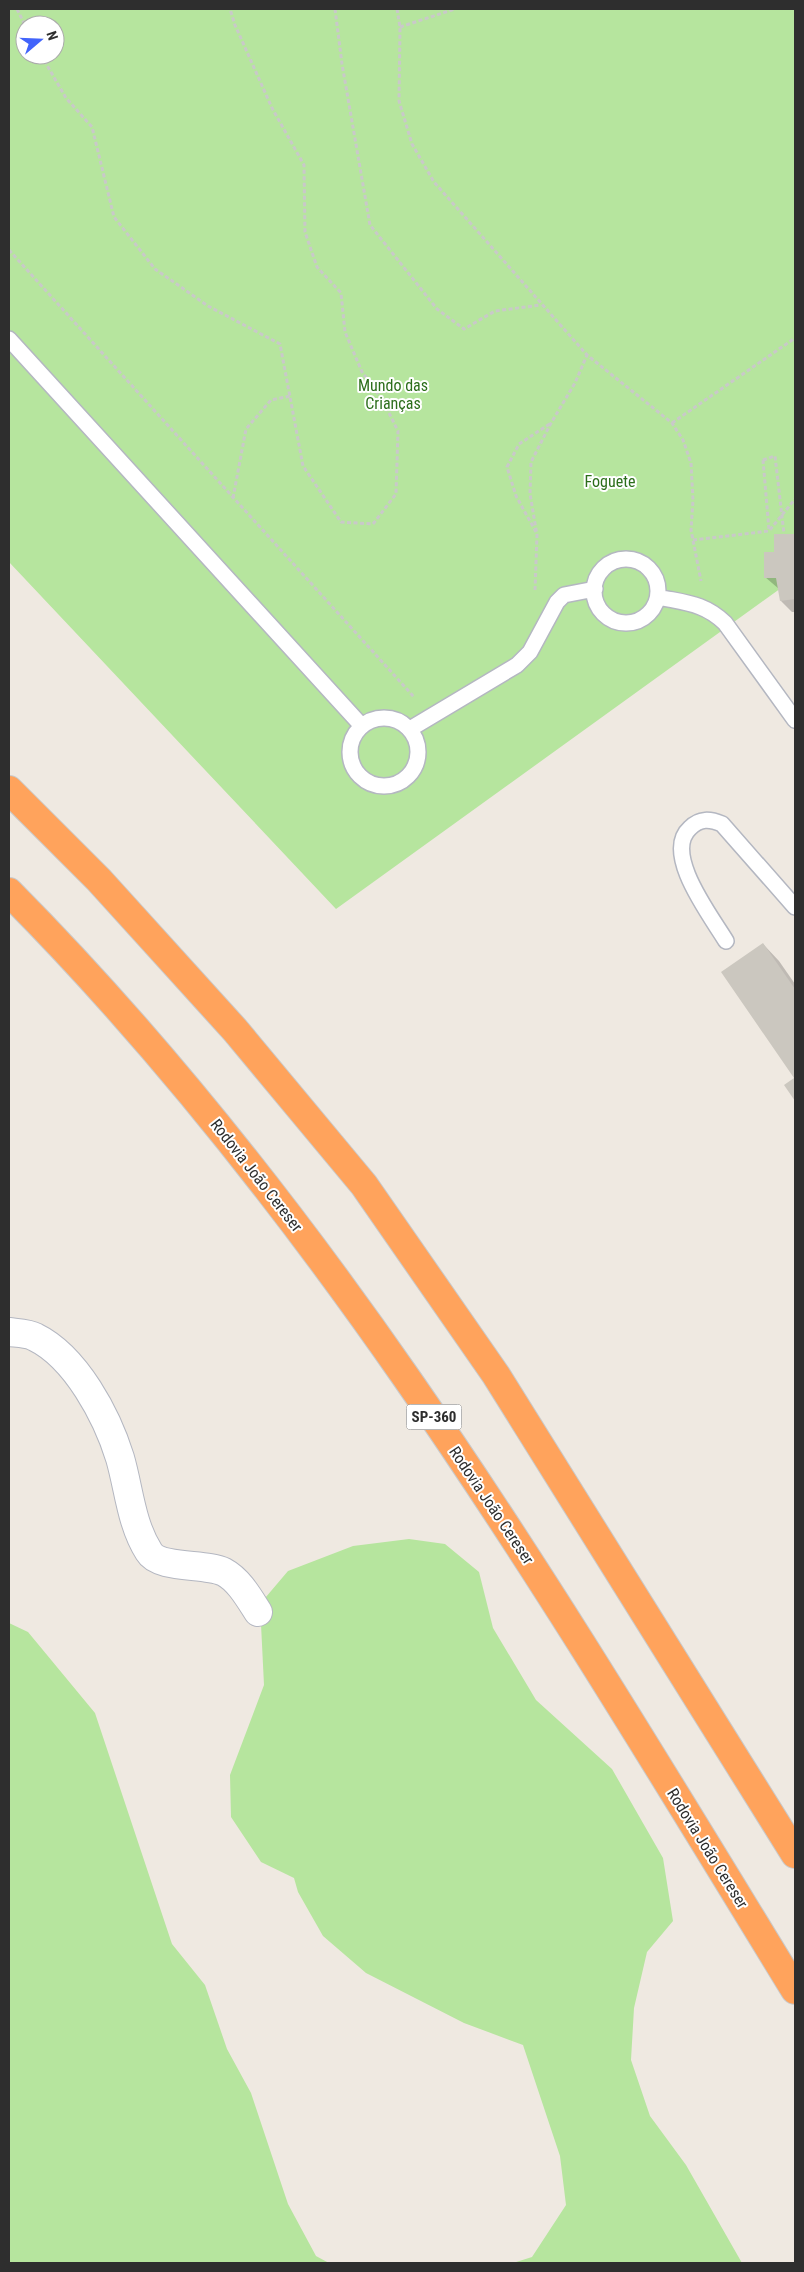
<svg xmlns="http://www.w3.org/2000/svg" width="804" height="2272" font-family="'Roboto Condensed',sans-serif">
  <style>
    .green { fill: #b6e59e; fill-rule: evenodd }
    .shadow { fill: #0003 }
    .building { fill: #cbc7bf }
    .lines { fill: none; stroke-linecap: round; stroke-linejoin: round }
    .service-casing { stroke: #b4b7c1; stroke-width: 18 }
    .minor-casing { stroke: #b4b7c1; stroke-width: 30 }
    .motorway-casing { stroke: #c9c9c9; stroke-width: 30 }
    .path { stroke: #c9c9c9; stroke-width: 3; stroke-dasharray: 4 2.5; stroke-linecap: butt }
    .service { stroke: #fff; stroke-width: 15 }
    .minor { stroke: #fff; stroke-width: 28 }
    .motorway { stroke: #ffa35c; stroke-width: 28 }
    .path-bridge { stroke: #c9c9c9; stroke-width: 3; stroke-dasharray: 4 2.5; stroke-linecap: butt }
    .labels { text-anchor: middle; stroke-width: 4; stroke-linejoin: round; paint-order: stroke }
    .shield { fill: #fff; stroke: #6d6d6d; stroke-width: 1 }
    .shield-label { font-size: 15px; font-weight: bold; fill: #2e2e2e }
    .park-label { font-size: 16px; fill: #2c6e1b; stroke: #fff }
    .street-label { font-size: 16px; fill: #2e2e2e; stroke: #fff }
  </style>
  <rect width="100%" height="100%" fill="#efe9e1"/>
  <path class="green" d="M9,9H795V578L336,909L9,562ZM25,25H55V55H25Z
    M409,1539L445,1544L479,1572L493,1628L536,1700L612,1769L663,1858L673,1921L647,1952L634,2008L631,2060L650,2116L686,2165L742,2263H513L532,2257L566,2205L560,2156L523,2045L464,2023L366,1973L323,1936L298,1892L294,1878L261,1862L231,1817L230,1775L264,1685L260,1604L288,1571L353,1546Z
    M9,1623L28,1632L95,1713L172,1944L205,1985L227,2049L251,2093L288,2204L316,2256L329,2263H9Z"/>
  <path class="shadow" d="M775,535H795V612H792L781,601L779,589L765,577L775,554Z
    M763,944L779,961L795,984V1077L723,972Z"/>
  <path class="building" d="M774,534H795V599L780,601L776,578H764V552H774Z
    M763,943L795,989V1101L784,1085L794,1078L721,972Z"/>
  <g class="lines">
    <g class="service-casing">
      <path id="service" d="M9,339L361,725
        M594 591a32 32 0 1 1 64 0a32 32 0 1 1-64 0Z
        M658,597C686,603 704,603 725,623L795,720
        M350 752a34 34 0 1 1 68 0a34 34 0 1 1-68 0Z
        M410,729L517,665L530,652L557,602L564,595L595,589
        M726,941C711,916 662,853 690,828C700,818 710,819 722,824L795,907"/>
    </g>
    <g class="minor-casing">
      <path id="minor" d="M9,1332C17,1333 28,1333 35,1337C76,1357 107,1416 120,1458C129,1489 131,1524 149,1552C159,1569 206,1563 224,1572C239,1580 249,1598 258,1612"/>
    </g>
    <g class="motorway-casing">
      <path id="motorway" d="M9,790L99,880L235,1030L364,1185L496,1375L795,1854
        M9,892C330,1215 559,1605 795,1990"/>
    </g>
    <path class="path" d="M17,9L25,25
      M335,9L342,64L370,225L437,309L464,329L495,311L541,305
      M397,9L400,27L399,101L412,144L434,182L587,355L672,423L683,440L691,463L693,500L691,530L701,581
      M400,27L455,9
      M41,55L66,98L92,127L114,217L155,269L208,306L280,344L303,466L341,522L373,524L396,494L398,431L382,399L362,372L345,332L341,293L317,267L305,232L304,165L272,108L235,25L230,9
      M9,250L414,697
      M672,423L795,338
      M763,460L769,530
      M233,498L246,429L271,400L291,396
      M536,532L516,496L507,467L519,444L551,423
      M693,540L769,531L795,499
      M535,590L537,535L530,494L531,462L551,423L575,383L587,355"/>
    <use href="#service" class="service"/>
    <use href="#minor" class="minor"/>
    <use href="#motorway" class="motorway"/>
    <path class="path-bridge" d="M763,460L775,456L784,534"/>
  </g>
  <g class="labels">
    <rect class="shield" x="406.5" y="1404.5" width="55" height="25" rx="4"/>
    <g class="shield-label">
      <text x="434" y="1422">SP-360</text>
    </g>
    <g class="park-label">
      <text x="393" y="391">Mundo das<tspan x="393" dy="18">Crianças</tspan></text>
      <text x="610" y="487">Foguete</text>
    </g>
    <g class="street-label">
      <text transform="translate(257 1175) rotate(52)" y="6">Rodovia João Cereser</text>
      <text transform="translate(492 1505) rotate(56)" y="6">Rodovia João Cereser</text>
      <text transform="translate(708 1848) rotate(58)" y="6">Rodovia João Cereser</text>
    </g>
  </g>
  <rect width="804" height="2272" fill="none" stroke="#2e2e2e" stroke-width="20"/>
  <g transform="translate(40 40) rotate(71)"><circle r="24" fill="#ffffff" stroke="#ababab"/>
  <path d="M0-4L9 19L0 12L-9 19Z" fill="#4264fb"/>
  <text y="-8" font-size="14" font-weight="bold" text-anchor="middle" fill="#2e2e2e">N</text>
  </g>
</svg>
